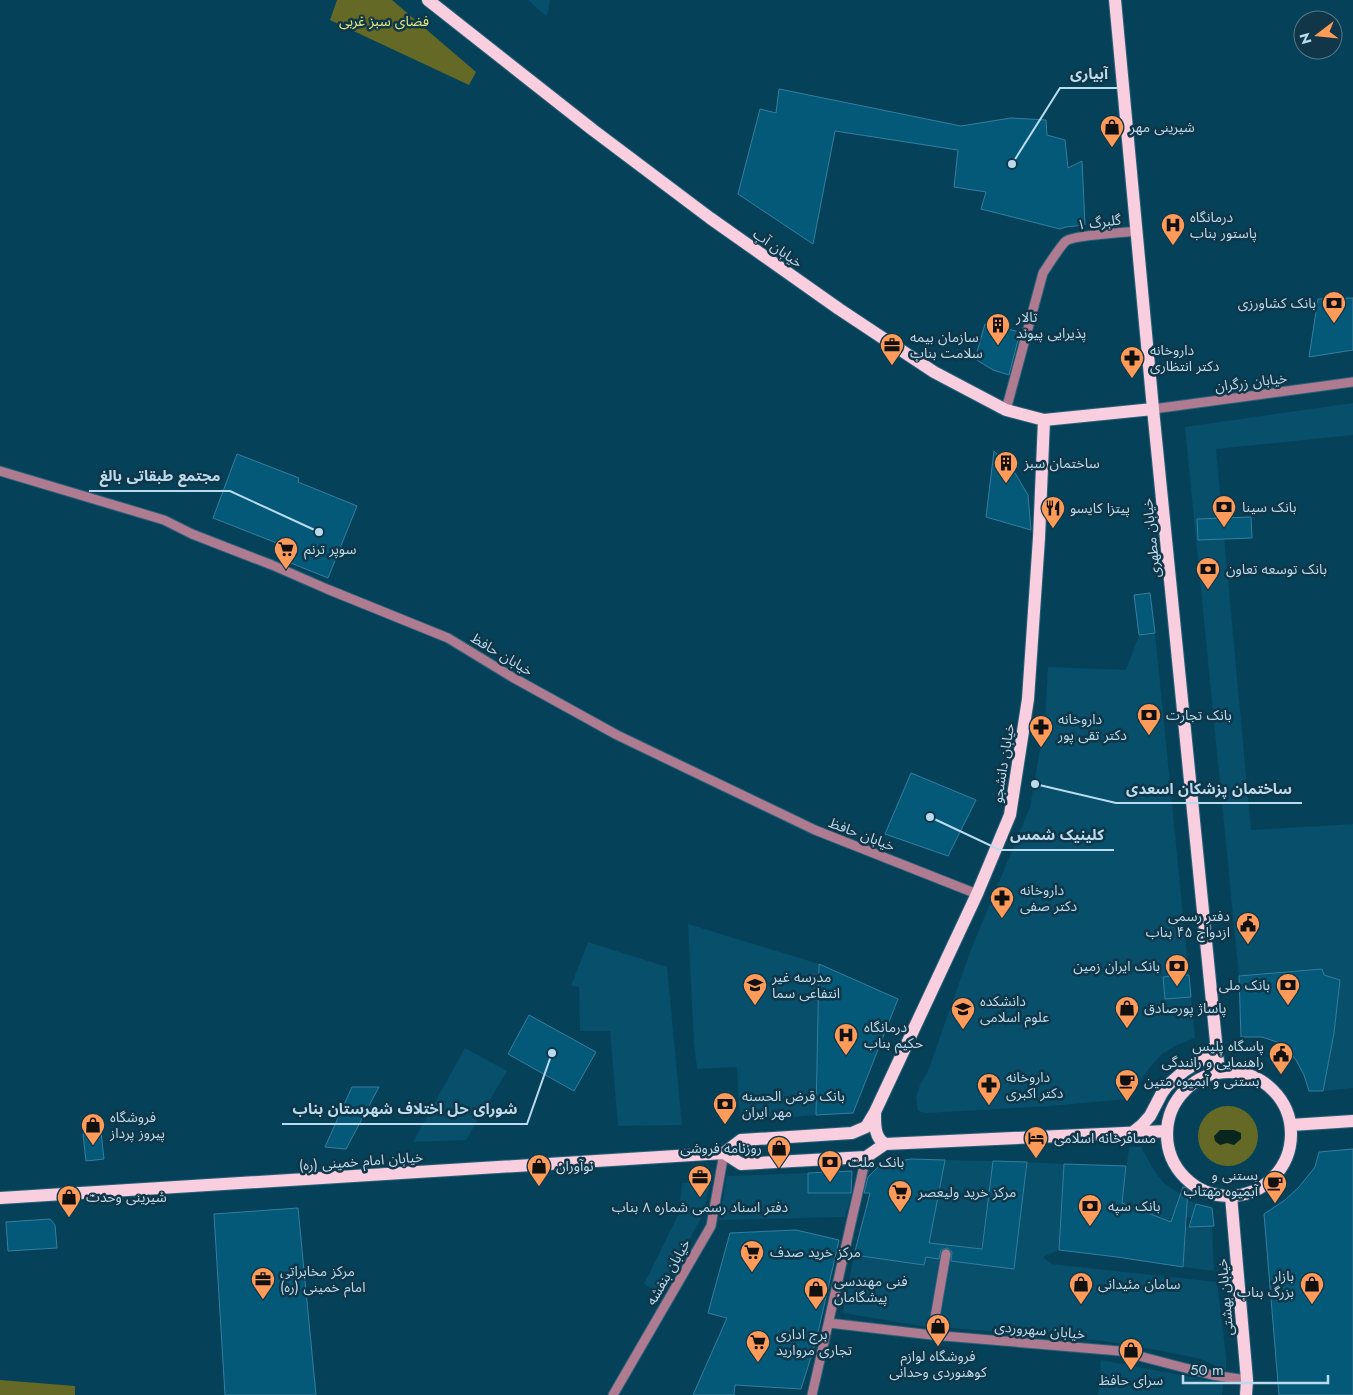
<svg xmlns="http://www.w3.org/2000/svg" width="1353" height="1395" font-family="Jost,'Noto Sans Arabic',sans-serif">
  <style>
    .built { fill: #074f6a }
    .green { fill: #656926 }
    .water { fill: #08261e }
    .building { fill: #045979; stroke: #367d9f }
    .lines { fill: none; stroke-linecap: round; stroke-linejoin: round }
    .minor-casing { stroke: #296178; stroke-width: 11 }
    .major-casing { stroke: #296178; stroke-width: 14 }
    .minor { stroke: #ae7b90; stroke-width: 9 }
    .major { stroke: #f9cedf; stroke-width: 12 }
    .labels { text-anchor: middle; stroke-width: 5; stroke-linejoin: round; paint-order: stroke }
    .park-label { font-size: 14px; fill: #e1e983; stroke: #103648 }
    .poi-label { font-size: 14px; fill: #badbee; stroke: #103648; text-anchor: start }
    .street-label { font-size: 14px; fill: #badbee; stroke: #103648 }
    .leader { fill: none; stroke: #badbee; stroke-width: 2 }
    .callout-dot { fill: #badbee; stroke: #103648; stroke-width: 2 }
    .callout-label { font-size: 15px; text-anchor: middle; font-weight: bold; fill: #badbee; stroke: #103648; stroke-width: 5; stroke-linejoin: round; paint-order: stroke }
  </style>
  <rect width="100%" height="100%" fill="#05425a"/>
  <path class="built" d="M528,0H550L547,17Z
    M1353,403V435L1216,449L1251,830L1353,824V1088L1323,1091L1334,1033L1340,980L1324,975L1321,969L1239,976L1185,427Z
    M1155,633L1189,975L1163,977L1165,999L1191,997L1195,1038L1177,1045L1162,1054L1150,1067L1127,1099L1050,1106L926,1113L918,1111L916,1098L920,1085L928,1071L972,947L1030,807L1045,721L1048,667L1126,670L1139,635Z
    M688,924L819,964L816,1115L740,1121L737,1067L697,1069L694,1044Z
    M588,942L667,967L682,1125L618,1126L610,1031H580L579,987L571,986Z
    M465,1048L507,1071L466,1140L413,1142Z
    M1129,1147H1141L1155,1172L1165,1184L1196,1204L1192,1218L1174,1215L1171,1222L1122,1203Z
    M945,1160L993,1161L981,1249L944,1245L938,1268L928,1327L843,1313L854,1255L924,1265L938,1197Z
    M1027,1162L1064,1164L1059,1250L1043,1257L1051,1264L1217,1282L1226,1356V1371L1201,1359L1157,1350L1104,1341L939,1327L950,1261L1014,1269Z
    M808,1173L809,1193H852L845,1217L719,1220L727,1176Z
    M711,1181L703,1215L659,1294L644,1284L679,1213L682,1183Z
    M1212,1226L1214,1271L1183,1267L1186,1227Z
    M1101,1360L1223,1383L1222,1395H1098Z"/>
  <path class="green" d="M337,0H392L476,72L469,85L330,20Z
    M1198 1136a30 30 0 1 1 60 0a30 30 0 1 1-60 0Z
    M0,1380L75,1386V1395H0Z"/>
  <path class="water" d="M1220,1130H1234L1241,1133V1139L1234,1145L1227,1143L1220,1145L1215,1141L1214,1136Z"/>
  <path class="building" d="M779,89L961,126L1011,118L1046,120L1047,135L1065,140L1068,168L1082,161L1085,225L1066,227L1060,229L981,209L986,192L954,187L958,150L835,131L813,244L738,194L760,109L776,113Z
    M1353,298V350L1309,357L1318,299Z
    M985,324L1020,332L1009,375L993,370L975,359Z
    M994,451L1015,473L1028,495L1031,530L986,517Z
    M237,454L299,478L298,482L357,506L328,578L281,559L287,547L213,518Z
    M1251,517L1252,538L1198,540L1197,519Z
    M1150,593L1155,633L1139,635L1134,595Z
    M911,773L976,800L948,856L885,834Z
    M819,964L898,999L853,1113L816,1115Z
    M1322,969L1324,975L1340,980L1334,1033L1323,1091H1309L1304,1075L1296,1060L1287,1049L1277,1042L1262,1037H1241L1239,976Z
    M1189,975L1191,997L1165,999L1163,977Z
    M529,1015L596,1052L574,1091L508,1054Z
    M352,1087H379L346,1149L325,1147Z
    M101,1132L104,1159L86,1161L83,1134Z
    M1353,1149V1395H1279L1264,1214L1285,1200L1299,1187L1315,1167L1319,1152Z
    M911,1159L945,1160L938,1197L929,1243L982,1249L993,1161L1027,1162L1014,1269L951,1261L952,1252L950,1250L947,1248L941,1250L939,1259L926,1257L924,1265L854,1255L870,1193H864L868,1177L881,1164Z
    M1064,1164L1126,1166L1122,1203L1171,1222L1183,1187L1188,1188L1183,1267L1117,1257L1059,1250Z
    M852,1171L851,1193H808V1173Z
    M1196,1204L1212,1208L1214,1226L1189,1227Z
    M298,1208L316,1395H225L214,1214Z
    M50,1219L55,1225L57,1248L8,1251L6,1222Z
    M796,1230L839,1240L816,1341L801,1389L735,1385L734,1395H693L727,1318L708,1313L730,1233Z"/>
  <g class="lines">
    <g class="minor-casing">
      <path id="minor" d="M1153,409L1353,382
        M1006,410L1043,273C1047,267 1061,245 1066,241C1074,235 1124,233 1137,231
        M0,471L164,520L192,534L272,565L327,589L448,638L512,677L617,735L815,830L977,894
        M829,1323L932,1335L1120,1351L1212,1375L1247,1380
        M932,1335L946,1254
        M613,1395L711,1226L724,1153
        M812,1395L866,1157"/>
    </g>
    <g class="major-casing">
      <path id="major" d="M428,0L593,130L710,218L839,309L934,372L1006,410L1044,420L1153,409
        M1115,0L1153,409L1219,1072
        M1167 1134a62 62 0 1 1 124 0a62 62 0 1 1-124 0Z
        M875,1112C875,1124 874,1137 885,1144
        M1291,1125L1353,1121
        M1132,1133L1142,1125L1150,1116L1162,1093L1167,1086L1184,1071L1205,1058L1216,1045
        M724,1153L741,1140L852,1133L866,1127L875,1112L977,894L1010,815L1028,699L1039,538L1044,420
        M1231,1196L1247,1380L1246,1395
        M0,1198L724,1153L741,1164L866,1157L885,1144L1167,1131"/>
    </g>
    <use href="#minor" class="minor"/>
    <use href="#major" class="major"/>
  </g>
  <defs>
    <g id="shop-pin" transform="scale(1.25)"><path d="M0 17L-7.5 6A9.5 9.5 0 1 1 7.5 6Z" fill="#fe9b59" stroke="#103648"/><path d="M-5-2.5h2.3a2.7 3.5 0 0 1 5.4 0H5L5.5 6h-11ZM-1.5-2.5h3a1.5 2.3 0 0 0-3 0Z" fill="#111"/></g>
    <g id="hospital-pin" transform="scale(1.25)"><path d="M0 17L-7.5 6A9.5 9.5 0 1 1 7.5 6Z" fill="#fe9b59" stroke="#103648"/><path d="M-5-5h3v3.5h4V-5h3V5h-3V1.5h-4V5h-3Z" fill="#111"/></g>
    <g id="bank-pin" transform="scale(1.25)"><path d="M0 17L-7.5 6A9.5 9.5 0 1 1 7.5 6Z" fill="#fe9b59" stroke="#103648"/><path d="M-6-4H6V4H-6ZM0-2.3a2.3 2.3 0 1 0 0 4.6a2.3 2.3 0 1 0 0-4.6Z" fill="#111"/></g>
    <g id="building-pin" transform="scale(1.25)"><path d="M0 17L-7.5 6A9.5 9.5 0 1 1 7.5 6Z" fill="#fe9b59" stroke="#103648"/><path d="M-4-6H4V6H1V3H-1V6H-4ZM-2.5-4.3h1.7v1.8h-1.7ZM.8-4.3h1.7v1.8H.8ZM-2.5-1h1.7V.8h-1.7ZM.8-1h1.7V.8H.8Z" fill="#111"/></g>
    <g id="office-pin" transform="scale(1.25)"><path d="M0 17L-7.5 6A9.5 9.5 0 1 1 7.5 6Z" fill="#fe9b59" stroke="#103648"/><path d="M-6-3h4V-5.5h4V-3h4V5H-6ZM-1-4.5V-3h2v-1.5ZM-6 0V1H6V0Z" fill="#111"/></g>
    <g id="pharmacy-pin" transform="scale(1.25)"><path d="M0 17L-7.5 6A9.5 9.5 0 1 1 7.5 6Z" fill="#fe9b59" stroke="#103648"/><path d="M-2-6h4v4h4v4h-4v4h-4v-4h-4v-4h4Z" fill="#111"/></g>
    <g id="restaurant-pin" transform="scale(1.25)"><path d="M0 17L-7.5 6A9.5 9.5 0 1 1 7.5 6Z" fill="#fe9b59" stroke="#103648"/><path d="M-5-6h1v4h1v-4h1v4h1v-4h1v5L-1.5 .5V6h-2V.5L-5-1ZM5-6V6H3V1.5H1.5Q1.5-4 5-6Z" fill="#111"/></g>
    <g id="supermarket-pin" transform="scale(1.25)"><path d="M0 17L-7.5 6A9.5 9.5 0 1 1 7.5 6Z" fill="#fe9b59" stroke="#103648"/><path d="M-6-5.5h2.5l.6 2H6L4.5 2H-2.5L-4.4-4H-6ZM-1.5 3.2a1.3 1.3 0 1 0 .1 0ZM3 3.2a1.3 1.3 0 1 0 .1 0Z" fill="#111"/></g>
    <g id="civic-pin" transform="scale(1.25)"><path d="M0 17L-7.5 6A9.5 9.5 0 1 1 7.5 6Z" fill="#fe9b59" stroke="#103648"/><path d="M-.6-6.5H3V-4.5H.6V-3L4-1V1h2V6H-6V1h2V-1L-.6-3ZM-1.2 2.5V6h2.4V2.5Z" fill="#111"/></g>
    <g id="school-pin" transform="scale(1.25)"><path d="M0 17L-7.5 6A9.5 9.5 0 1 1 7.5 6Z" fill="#fe9b59" stroke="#103648"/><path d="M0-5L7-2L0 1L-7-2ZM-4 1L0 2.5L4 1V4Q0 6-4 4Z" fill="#111"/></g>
    <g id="university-pin" transform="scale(1.25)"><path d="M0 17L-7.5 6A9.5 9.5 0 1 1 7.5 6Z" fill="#fe9b59" stroke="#103648"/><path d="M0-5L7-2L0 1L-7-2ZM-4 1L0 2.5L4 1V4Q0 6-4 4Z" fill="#111"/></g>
    <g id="cafe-pin" transform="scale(1.25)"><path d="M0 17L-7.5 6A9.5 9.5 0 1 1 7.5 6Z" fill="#fe9b59" stroke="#103648"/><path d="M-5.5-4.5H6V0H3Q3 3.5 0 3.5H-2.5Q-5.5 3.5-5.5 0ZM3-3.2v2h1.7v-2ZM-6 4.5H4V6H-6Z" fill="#111"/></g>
    <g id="hotel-pin" transform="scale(1.25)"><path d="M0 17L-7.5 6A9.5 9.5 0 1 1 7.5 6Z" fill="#fe9b59" stroke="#103648"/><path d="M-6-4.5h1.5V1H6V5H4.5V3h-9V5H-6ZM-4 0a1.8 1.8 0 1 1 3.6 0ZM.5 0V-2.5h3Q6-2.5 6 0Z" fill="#111"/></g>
  </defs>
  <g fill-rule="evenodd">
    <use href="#shop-pin" x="1112" y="127"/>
    <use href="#hospital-pin" x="1173" y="225"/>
    <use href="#bank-pin" x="1334" y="303"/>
    <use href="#building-pin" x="998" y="325"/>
    <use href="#office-pin" x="892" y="345"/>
    <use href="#pharmacy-pin" x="1132" y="358"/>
    <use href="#building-pin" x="1006" y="463"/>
    <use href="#bank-pin" x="1224" y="507"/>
    <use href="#restaurant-pin" x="1053" y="508"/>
    <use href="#supermarket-pin" x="286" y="549"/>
    <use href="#bank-pin" x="1208" y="569"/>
    <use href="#bank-pin" x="1149" y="715"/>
    <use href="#pharmacy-pin" x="1041" y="727"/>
    <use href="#pharmacy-pin" x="1002" y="898"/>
    <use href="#civic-pin" x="1248" y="924"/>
    <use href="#bank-pin" x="1177" y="966"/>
    <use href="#school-pin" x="755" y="985"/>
    <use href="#bank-pin" x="1288" y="985"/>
    <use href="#shop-pin" x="1127" y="1008"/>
    <use href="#university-pin" x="963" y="1009"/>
    <use href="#hospital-pin" x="846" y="1035"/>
    <use href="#civic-pin" x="1281" y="1054"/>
    <use href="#cafe-pin" x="1127" y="1081"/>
    <use href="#pharmacy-pin" x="989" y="1085"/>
    <use href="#bank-pin" x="725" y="1104"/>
    <use href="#shop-pin" x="93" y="1125"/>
    <use href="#hotel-pin" x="1036" y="1138"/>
    <use href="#shop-pin" x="779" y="1148"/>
    <use href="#bank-pin" x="830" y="1162"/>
    <use href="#shop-pin" x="539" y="1166"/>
    <use href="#office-pin" x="700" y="1177"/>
    <use href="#cafe-pin" x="1275" y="1183"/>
    <use href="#supermarket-pin" x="900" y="1192"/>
    <use href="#shop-pin" x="69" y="1197"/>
    <use href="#bank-pin" x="1090" y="1206"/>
    <use href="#supermarket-pin" x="752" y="1252"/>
    <use href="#office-pin" x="263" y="1279"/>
    <use href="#shop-pin" x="1081" y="1284"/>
    <use href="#shop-pin" x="1312" y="1284"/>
    <use href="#shop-pin" x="816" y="1289"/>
    <use href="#shop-pin" x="938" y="1326"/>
    <use href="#supermarket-pin" x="758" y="1342"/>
    <use href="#shop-pin" x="1131" y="1350"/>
  </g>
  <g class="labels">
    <g class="park-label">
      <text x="384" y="26">فضای سبز غربی</text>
    </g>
    <g class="poi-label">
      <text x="1130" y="132">شیرینی مهر</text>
      <text x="1190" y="222">درمانگاه<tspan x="1190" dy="16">پاستور بناب</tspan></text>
      <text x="1316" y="308" text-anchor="end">بانک کشاورزی</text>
      <text x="1016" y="322">تالار<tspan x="1016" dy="16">پذیرایی پیوند</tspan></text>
      <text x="910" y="342">سازمان بیمه<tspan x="910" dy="16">سلامت بناب</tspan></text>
      <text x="1150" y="355">داروخانه<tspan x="1150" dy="16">دکتر انتظاری</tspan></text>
      <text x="1024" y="468">ساختمان سبز</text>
      <text x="1242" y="512">بانک سینا</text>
      <text x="1070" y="513">پیتزا کایسو</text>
      <text x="304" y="554">سوپر ترنم</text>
      <text x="1226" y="574">بانک توسعه تعاون</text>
      <text x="1166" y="720">بانک تجارت</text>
      <text x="1058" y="724">داروخانه<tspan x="1058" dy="16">دکتر تقی پور</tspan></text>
      <text x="1020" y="895">داروخانه<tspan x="1020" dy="16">دکتر صفی</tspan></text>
      <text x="1230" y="921" text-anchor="end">دفتر رسمی<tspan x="1230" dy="16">ازدواج ۴۵ بناب</tspan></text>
      <text x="1160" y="971" text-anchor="end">بانک ایران زمین</text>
      <text x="772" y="982">مدرسه غیر<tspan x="772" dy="16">انتفاعی سما</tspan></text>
      <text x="1270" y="990" text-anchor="end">بانک ملی</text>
      <text x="980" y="1006">دانشکده<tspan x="980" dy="16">علوم اسلامی</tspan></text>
      <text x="1144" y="1013">پاساژ پورصادق</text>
      <text x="864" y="1032">درمانگاه<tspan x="864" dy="16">حکیم بناب</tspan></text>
      <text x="1264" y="1051" text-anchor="end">پاسگاه پلیس<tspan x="1264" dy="16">راهنمایی و رانندگی</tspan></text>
      <text x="1006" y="1082">داروخانه<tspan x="1006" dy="16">دکتر اکبری</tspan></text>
      <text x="1144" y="1086">بستنی و آبمیوه متین</text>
      <text x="742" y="1101">بانک قرض الحسنه<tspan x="742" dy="16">مهر ایران</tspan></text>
      <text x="110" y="1122">فروشگاه<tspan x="110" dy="16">پیروز پرداز</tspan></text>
      <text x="1054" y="1143">مسافرخانه اسلامی</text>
      <text x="762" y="1153" text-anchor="end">روزنامه فروشی</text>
      <text x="848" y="1167">بانک ملت</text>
      <text x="556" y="1171">نوآوران</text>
      <text x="1258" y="1180" text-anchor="end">بستنی و<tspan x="1258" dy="16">آبمیوه مهتاب</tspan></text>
      <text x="918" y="1197">مرکز خرید ولیعصر</text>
      <text x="86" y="1202">شیرینی وحدت</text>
      <text x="1108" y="1211">بانک سپه</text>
      <text x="700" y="1212" text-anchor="middle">دفتر اسناد رسمی شماره ۸ بناب</text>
      <text x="770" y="1257">مرکز خرید صدف</text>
      <text x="280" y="1276">مرکز مخابراتی<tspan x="280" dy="16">امام خمینی (ره)</tspan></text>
      <text x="1294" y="1281" text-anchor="end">بازار<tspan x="1294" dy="16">بزرگ بناب</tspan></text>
      <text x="834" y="1286">فنی مهندسی<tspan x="834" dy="16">پیشگامان</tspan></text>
      <text x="1098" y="1289">سامان مئیدانی</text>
      <text x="776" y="1339">برج اداری<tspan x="776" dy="16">تجاری مروارید</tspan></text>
      <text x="938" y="1361" text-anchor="middle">فروشگاه لوازم<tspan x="938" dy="16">کوهنوردی وحدانی</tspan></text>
      <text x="1131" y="1385" text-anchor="middle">سرای حافظ</text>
    </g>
    <g class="street-label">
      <text transform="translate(1099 222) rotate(-7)" y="5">گلبرگ ۱</text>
      <text transform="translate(778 248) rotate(35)" y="5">خیابان آب</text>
      <text transform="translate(1251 382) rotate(-7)" y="5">خیابان زرگران</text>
      <text transform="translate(1151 538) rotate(-96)" y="5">خیابان مطهری</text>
      <text transform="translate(502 654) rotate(31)" y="5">خیابان حافظ</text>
      <text transform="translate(1003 763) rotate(-81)" y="5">خیابان دانشجو</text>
      <text transform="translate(862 834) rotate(21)" y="5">خیابان حافظ</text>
      <text transform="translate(361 1161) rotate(-4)" y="5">خیابان امام خمینی (ره)</text>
      <text transform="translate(668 1272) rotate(-60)" y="5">خیابان بنفشه</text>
      <text transform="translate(1225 1297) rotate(-95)" y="5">خیابان بهشتی</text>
      <text transform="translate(1040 1330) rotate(5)" y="5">خیابان سهروردی</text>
    </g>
  </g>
  <path class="leader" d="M1012 164L1060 88H1118M319 532L230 491H89M1035 784L1116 803H1302M930 817L1000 850H1114M552 1053L527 1124H282"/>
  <g class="callout-dot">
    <circle cx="1012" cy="164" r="5"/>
    <circle cx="319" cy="532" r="5"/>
    <circle cx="1035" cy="784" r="5"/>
    <circle cx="930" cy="817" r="5"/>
    <circle cx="552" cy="1053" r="5"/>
  </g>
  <g class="callout-label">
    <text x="1089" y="79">آبیاری</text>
    <text x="160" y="481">مجتمع طبقاتی بالغ</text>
    <text x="1209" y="794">ساختمان پزشکان اسعدی</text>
    <text x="1057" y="840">کلینیک شمس</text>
    <text x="405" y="1114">شورای حل اختلاف شهرستان بناب</text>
  </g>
  <g transform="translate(1318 35) rotate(254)"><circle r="24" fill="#103648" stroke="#54788a"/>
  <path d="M0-4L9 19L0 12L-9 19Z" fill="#fe9b59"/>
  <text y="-8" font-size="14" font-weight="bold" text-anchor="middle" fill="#badbee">N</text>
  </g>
  <path d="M1183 1375v8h145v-8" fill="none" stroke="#badbee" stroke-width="2.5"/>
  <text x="1190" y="1375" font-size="15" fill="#badbee" stroke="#103648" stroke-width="4" paint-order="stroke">50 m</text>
</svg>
